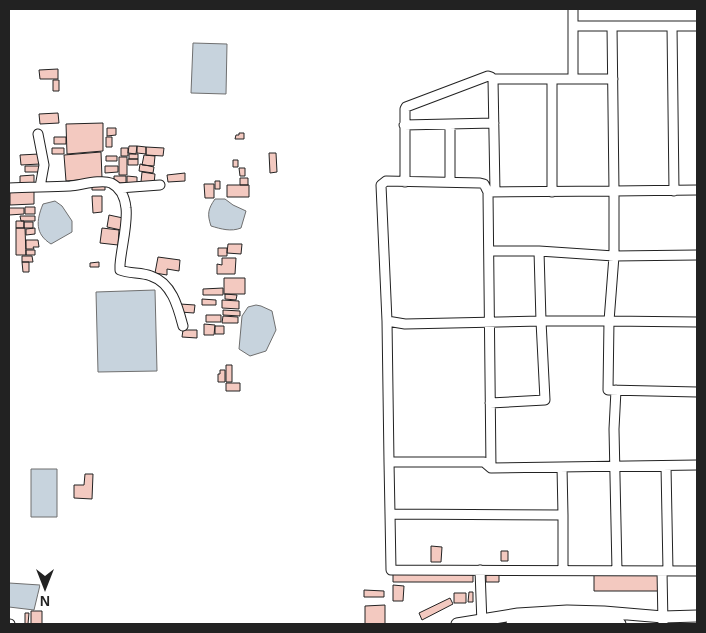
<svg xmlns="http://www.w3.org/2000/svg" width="706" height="633" font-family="Helvetica,sans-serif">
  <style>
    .water { fill: #c7d3dd; stroke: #6f6f6f }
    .building { fill: #f3c9c0; stroke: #222 }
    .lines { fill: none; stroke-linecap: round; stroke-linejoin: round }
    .minor-casing { stroke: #222; stroke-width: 11 }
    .major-casing { stroke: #222; stroke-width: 13 }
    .minor { stroke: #fff; stroke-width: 9 }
    .major { stroke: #fff; stroke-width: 11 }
  </style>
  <rect width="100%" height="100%" fill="#fff"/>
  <path class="water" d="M193,43L227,44L226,94L191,93Z
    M215,199H225L233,205L246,211L241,228C231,232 221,229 211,226C207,214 208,209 215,199Z
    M55,201L62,206L72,221V232L51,244C35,234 36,221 43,204Z
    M155,290L157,371L98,372L96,292Z
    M256,305L261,306L272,311L276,330L266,351L250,356L239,349L242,316L248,307Z
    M31,469H57V517H31Z
    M9,583L40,585L34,610L9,607Z"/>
  <path class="building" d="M58,69V79H40L39,70Z
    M53,80H59V91H53Z
    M58,113L59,123L40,124L39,114Z
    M103,123V151L67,154L66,124Z
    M107,128H116V135L107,136Z
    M239,133H244V139H235L236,135H239Z
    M54,137H66V144H54Z
    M106,137H112V147H106Z
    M129,146H137L136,154L128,153Z
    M137,146L146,147V154L137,153Z
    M146,147L164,148L163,156L146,155Z
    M52,148H64V154H52Z
    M121,148H128V156H121Z
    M101,152L102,178L66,181L64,155Z
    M269,153H276L277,172L270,173Z
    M39,154L40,164L21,165L20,155Z
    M129,154H138V159H129Z
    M144,155L155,156L154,166L142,165Z
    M106,156H117V161H106Z
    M119,157H127V175H119Z
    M128,159H138V165H128Z
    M233,160H238V167H233Z
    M140,164L154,167L153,173L139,171Z
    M25,166H41V172H25Z
    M105,166H118V172L105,173Z
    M239,168H245V176H240Z
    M142,172L155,174L154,184L141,182Z
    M185,173V181L168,182L167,175Z
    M34,175V185L20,186V176Z
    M114,176H126V183H120L114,181Z
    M127,176L137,177V184H127Z
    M240,178H248V185H240Z
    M215,181H220V189H215Z
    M92,183H105V190H92Z
    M204,184H214V198H205Z
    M227,185H249V197H227Z
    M34,190V204L10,205V191Z
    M92,196H102V212L93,213Z
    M25,207H35V214H25Z
    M9,208H24V214L9,215Z
    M109,215L123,218L121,230L107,227Z
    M20,216H35V221H21Z
    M16,221H24V228H16Z
    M24,222H33V228H24Z
    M16,228H25L26,255H16Z
    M35,228V234L26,235V229Z
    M102,228L119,230L118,245L100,243Z
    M26,240H38L39,247H33L34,249H26Z
    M228,244H242L241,254L227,253Z
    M218,248H227V256H218Z
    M26,250H35V255H26Z
    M22,256H32L33,262H22Z
    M158,257L180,260L179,271L167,269V275L155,273Z
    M222,258H236L235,274H217V264L222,265Z
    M22,262H29V272H23Z
    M99,262V267H90V263Z
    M224,278H245V294H224Z
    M223,288V295H203V289Z
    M225,294L237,295L236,300L225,299Z
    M202,299L216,300V305H202Z
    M222,300L239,301V309L222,308Z
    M180,304L195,305L194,313L180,312Z
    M223,310L240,311V316L223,315Z
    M206,315H221V322H206Z
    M223,316L238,317V323H222Z
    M204,324L215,325L214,335H204Z
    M215,326H224V334H215Z
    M183,330H197V338L182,337Z
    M226,365H232V382H226Z
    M220,370H225V382H218V374H220Z
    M226,383H240V391H226Z
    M85,474H93L92,499L74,498V485H84Z
    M431,546L442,547L441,562H431Z
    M501,551H508V561H501Z
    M393,574H473V582H393Z
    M486,574H499V582H486Z
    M594,575H658V591H594Z
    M393,585L404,586L403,601H393Z
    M364,590L384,591V597H364Z
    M469,592H473V602H468Z
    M454,593H466V603H454Z
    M450,598L453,604L422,620L419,613Z
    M385,605V624H365V606Z
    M31,611H42V624H31Z
    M25,613H29L28,624H25Z"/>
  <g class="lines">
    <g class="minor-casing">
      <path id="minor" d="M573,26H612
        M672,26L674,191
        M697,26H612L614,191L697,190
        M493,79H613
        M552,79V192
        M573,79V9
        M450,124V182
        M404,125L494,123
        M38,134L44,165L40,187
        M405,182V109L406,107L488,76L491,77L493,79L495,192
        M9,188C29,187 50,187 70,186C81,185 101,179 111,183C121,188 125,198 126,208C128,224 121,249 120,265V270C130,274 141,272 151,276C172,283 178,307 183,326
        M119,188L160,185
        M489,251H539L614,256L697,255
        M387,321L405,324L541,321L539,251
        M697,322L609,321L614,256V191L488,192L491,468L697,465
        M616,390L614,429L617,571
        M490,403L545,400L541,321H609L608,390L697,392
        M389,462L387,321L381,185L386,181L480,183L484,184L488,192
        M666,466L668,571
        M491,468L484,462H389L390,514L563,515L562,467
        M390,514L391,570L697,571
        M480,570L482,624
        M563,570V515
        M662,571L663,624
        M9,624H10"/>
    </g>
    <g class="major-casing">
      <path id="major" d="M457,624L518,614L567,611L604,612L663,617L697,616
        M512,624L537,621L575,620L620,624"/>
    </g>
    <use href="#minor" class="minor"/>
    <use href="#major" class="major"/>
  </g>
  <rect width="706" height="633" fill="none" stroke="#222222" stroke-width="20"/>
  <g transform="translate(45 588) rotate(180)" stroke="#ffffff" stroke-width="4" paint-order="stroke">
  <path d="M0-4L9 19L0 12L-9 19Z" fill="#222222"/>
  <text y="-8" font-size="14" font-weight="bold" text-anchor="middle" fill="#222222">N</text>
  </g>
</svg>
